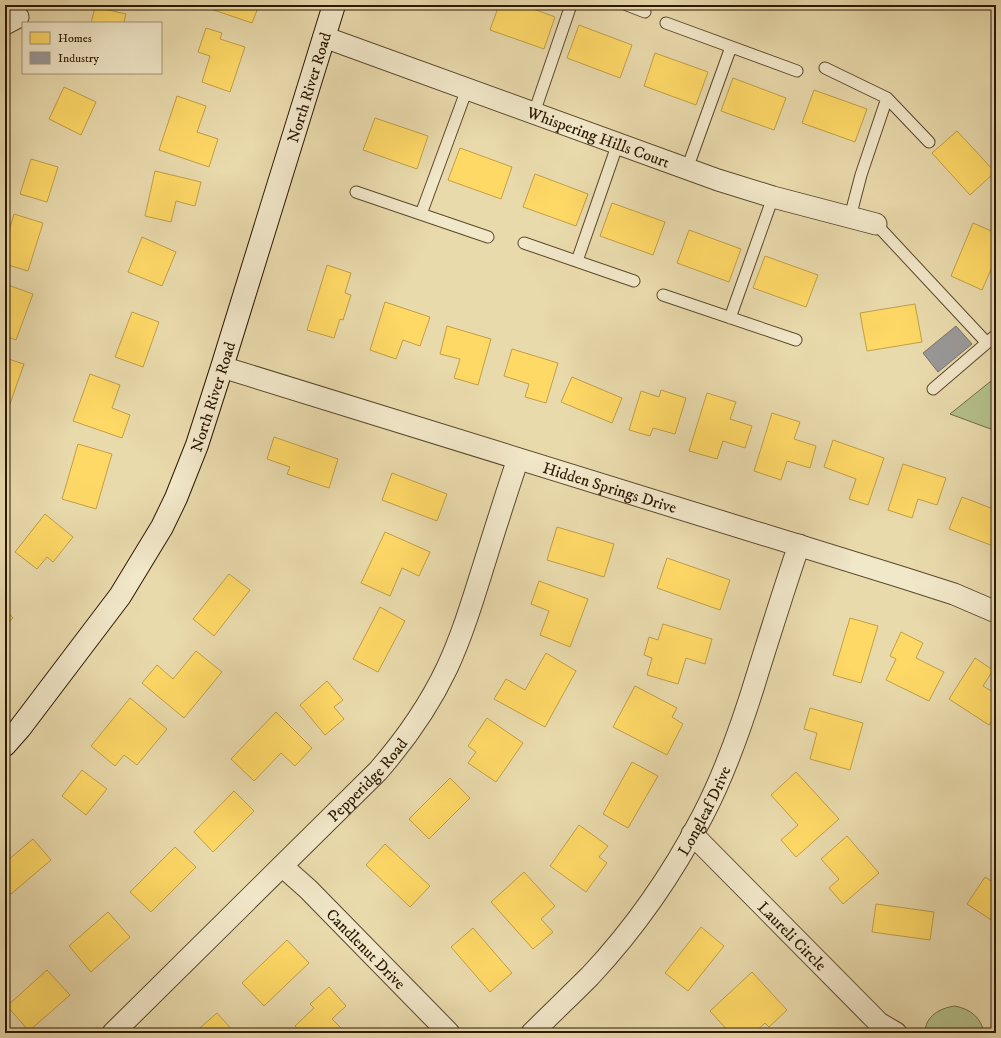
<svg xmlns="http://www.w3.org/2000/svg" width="1001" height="1038" font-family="'IM FELL DW Pica',serif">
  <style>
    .green { fill: #b4c08b; stroke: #706c46 }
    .homes { fill: #ffd966; stroke: #c09f48 }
    .industry { fill: #999; stroke: #78726c }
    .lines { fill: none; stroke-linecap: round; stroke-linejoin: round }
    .lane-casing { stroke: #5b482c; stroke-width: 13 }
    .street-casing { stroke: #5b482c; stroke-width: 23 }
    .secondary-casing { stroke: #2c1802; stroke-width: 24 }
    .lane { stroke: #f1e7c9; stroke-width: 11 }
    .street { stroke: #f1e7c9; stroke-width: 21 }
    .secondary { stroke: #f1e7c9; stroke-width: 22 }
    .labels { text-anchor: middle; stroke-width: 4; stroke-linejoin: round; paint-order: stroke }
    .street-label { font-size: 16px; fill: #2c1802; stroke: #f1e7c9 }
  </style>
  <rect width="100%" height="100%" fill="#e9daac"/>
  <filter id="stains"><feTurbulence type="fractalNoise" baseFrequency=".005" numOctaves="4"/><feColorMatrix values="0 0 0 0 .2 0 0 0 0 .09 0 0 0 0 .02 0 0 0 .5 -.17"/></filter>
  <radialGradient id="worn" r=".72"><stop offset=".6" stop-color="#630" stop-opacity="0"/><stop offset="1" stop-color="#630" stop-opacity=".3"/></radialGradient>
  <path class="green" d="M996,377V431L950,414Z
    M955,1006C970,1009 981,1017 984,1033H925C925,1016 940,1008 955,1006Z"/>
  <path class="homes" d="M203,5H259L252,23L202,6Z
    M499,5H523L555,17L544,49L490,30Z
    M95,7L126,14L124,22L126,23H91Z
    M579,25L632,45L620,78L567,58Z
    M206,28L222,33L220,39L245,47L230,92L202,82L210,56L198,52Z
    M655,53L708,72L696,105L644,86Z
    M733,78L786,98L774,130L721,111Z
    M64,87L96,102L81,135L49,119Z
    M814,90L867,109L855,142L802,123Z
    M177,96L206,106L197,132L218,139L209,167L159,150Z
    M375,118L428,136L417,169L363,150Z
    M957,131L995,172L970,195L932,153Z
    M460,148L512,167L501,199L448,180Z
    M31,159L58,167L47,202L20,194Z
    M155,171L201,182L195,206L176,201L171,222L145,216Z
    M535,174L588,194L576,226L523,207Z
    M612,203L665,222L653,255L600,236Z
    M14,214L43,223L28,271L5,264V245Z
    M973,223L996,233V258L982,290L951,276Z
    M689,230L741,249L729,282L677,263Z
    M142,237L176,252L162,286L128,272Z
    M765,256L818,275L806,307L753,288Z
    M327,265L351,273L345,293L351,295L343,320L340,319L334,338L307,330Z
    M5,284L33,294L16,340L5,336Z
    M385,302L430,317L420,346L403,340L396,359L370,350Z
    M915,304L922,342L867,351L860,313Z
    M132,312L159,322L143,367L115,357Z
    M447,326L491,339L478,385L454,378L460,359L440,354Z
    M512,349L558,363L546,403L525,397L529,384L504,376Z
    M5,358L24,364L5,418Z
    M90,374L120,385L112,408L130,415L122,438L73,421Z
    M572,377L622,398L612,423L561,402Z
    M661,390L686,398L675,434L653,428L650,436L629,430L641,391L659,397Z
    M707,393L736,402L730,419L752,426L745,448L723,441L717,459L689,451Z
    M772,413L800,422L794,439L816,446L810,468L787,461L781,480L754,471Z
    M274,437L338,459L329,488L287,474L290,467L267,459Z
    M833,440L884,458L868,505L849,499L856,479L824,467Z
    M78,444L112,454L96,509L62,499Z
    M903,464L946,478L937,505L918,499L912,518L888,510Z
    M392,473L447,494L437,521L382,500Z
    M962,497L996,510V539L993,546L949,529Z
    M45,514L73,537L53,562L47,557L37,569L15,552Z
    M557,527L614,544L604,577L547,560Z
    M385,532L430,552L419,576L402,568L390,596L361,583Z
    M667,558L730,580L720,610L657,588Z
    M229,574L250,590L214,636L193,619Z
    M539,581L588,599L570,647L540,635L549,611L531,604Z
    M380,607L405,621L378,672L353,659Z
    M5,609L13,618L5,625Z
    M850,618L878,626L861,683L833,675Z
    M663,624L712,639L705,664L686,658L678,684L647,675L652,658L644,655L649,637L658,640Z
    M901,632L923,643L916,658L944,672L929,701L886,680L896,659L890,656Z
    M196,651L222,672L184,718L142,683L157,665L173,679Z
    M546,653L576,671L545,727L494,699L506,679L525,690Z
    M975,658L993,670L983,686L996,694V715L989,725L949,699Z
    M327,681L343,700L334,707L344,719L325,735L300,705Z
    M635,686L677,708L672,717L683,724L667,755L613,727Z
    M130,698L167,729L137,765L124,755L115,766L91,746Z
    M810,708L863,723L850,770L810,759L817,733L804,729Z
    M276,712L312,748L295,766L281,753L254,781L231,759Z
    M487,718L523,743L496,782L468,763L476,752L468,746Z
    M632,762L658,776L628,828L603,814Z
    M82,770L107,789L86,815L62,796Z
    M796,772L839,819L796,857L781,840L798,825L771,795Z
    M450,778L470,798L429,839L409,819Z
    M234,791L254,811L213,852L194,832Z
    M579,825L608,846L599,857L607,863L586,892L550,866Z
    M847,836L879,873L843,904L829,888L839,879L821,859Z
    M33,839L51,860L11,894L5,887V858L7,861Z
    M385,844L430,886L410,907L366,865Z
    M175,847L196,867L151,912L130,892Z
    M524,872L555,906L541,919L553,932L533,949L491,902Z
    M985,877L996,884V923L967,904Z
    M876,904L934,912L930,940L872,932Z
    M108,912L130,937L91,972L69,946Z
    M701,927L724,946L688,991L665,973Z
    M473,928L512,973L490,992L451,947Z
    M287,940L309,963L264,1006L242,983Z
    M47,970L70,995L29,1031L7,1006Z
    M752,972L787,1010L769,1027L765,1023L754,1033H730L710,1011Z
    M329,987L346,1006L332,1019L346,1033H302L295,1026L314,1008L310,1004Z
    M217,1013L235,1033H194Z"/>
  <path class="industry" d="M956,326L972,344L938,372L923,353Z"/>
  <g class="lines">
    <g class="lane-casing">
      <path id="lane" d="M627,5L645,12
        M666,23L797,71
        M825,68L887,98L929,142
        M534,113L571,5
        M687,169L731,47
        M356,192L488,237
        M421,214L467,89
        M850,217L861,175L887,98
        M876,224L987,343
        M524,243L634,281
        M577,261L618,143
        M663,295L796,340
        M730,318L773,197
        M933,389L996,335"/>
    </g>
    <g class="street-casing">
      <g id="street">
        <path d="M5,24L18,17"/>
        <path id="s1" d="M324,37L718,180L773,197L876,224"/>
        <path id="s2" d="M222,367L904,578L954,594L996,612"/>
        <path id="s3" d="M692,834L879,1023L896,1033"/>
        <path id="s4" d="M282,866L308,889L449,1033"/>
        <path id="s5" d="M113,1033L378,771C405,740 429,706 447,668C461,638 471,606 481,574C493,536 505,497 518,459"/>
        <path id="s6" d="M532,1033C551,1014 571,995 590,976C635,928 673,873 703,815C727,769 744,719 759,669C772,628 785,586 799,545"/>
      </g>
    </g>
    <g class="secondary-casing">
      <g id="secondary">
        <path id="s7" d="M5,745L20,728L120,596L162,527L176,498L197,445L222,367L334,5"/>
      </g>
    </g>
    <use href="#lane" class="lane"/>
    <use href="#street" class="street"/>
    <use href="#secondary" class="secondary"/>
  </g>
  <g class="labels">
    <g class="street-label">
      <text dy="6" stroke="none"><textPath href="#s7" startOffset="733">North River Road</textPath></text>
      <text dy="6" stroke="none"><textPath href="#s1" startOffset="292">Whispering Hills Court</textPath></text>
      <text dy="6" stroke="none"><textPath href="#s7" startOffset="409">North River Road</textPath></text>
      <text dy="6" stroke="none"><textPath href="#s2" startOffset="406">Hidden Springs Drive</textPath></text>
      <text dy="6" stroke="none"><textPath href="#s5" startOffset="359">Pepperidge Road</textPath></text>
      <text dy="6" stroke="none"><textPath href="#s6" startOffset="283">Longleaf Drive</textPath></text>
      <text dy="6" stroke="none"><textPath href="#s3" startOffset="143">Laureli Circle</textPath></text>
      <text dy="6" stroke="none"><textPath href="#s4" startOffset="118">Candlenut Drive</textPath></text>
    </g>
  </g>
  <rect width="1001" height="1038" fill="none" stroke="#e9daac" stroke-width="20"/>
  <rect x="6" y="6" width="989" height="1026" fill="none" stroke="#2c1802" stroke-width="2"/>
  <rect x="10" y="10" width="981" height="1018" fill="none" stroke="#2c1802"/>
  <rect x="22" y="22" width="140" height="52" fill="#f1e7c9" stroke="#a29479"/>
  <rect x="30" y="32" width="20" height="12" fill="#ffd966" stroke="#a29479"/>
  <text x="58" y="42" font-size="12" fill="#2c1802">Homes</text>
  <rect x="30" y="52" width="20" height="12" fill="#999999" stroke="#a29479"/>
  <text x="58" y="62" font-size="12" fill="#2c1802">Industry</text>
  <rect width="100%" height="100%" filter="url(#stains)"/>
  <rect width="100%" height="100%" fill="url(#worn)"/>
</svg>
